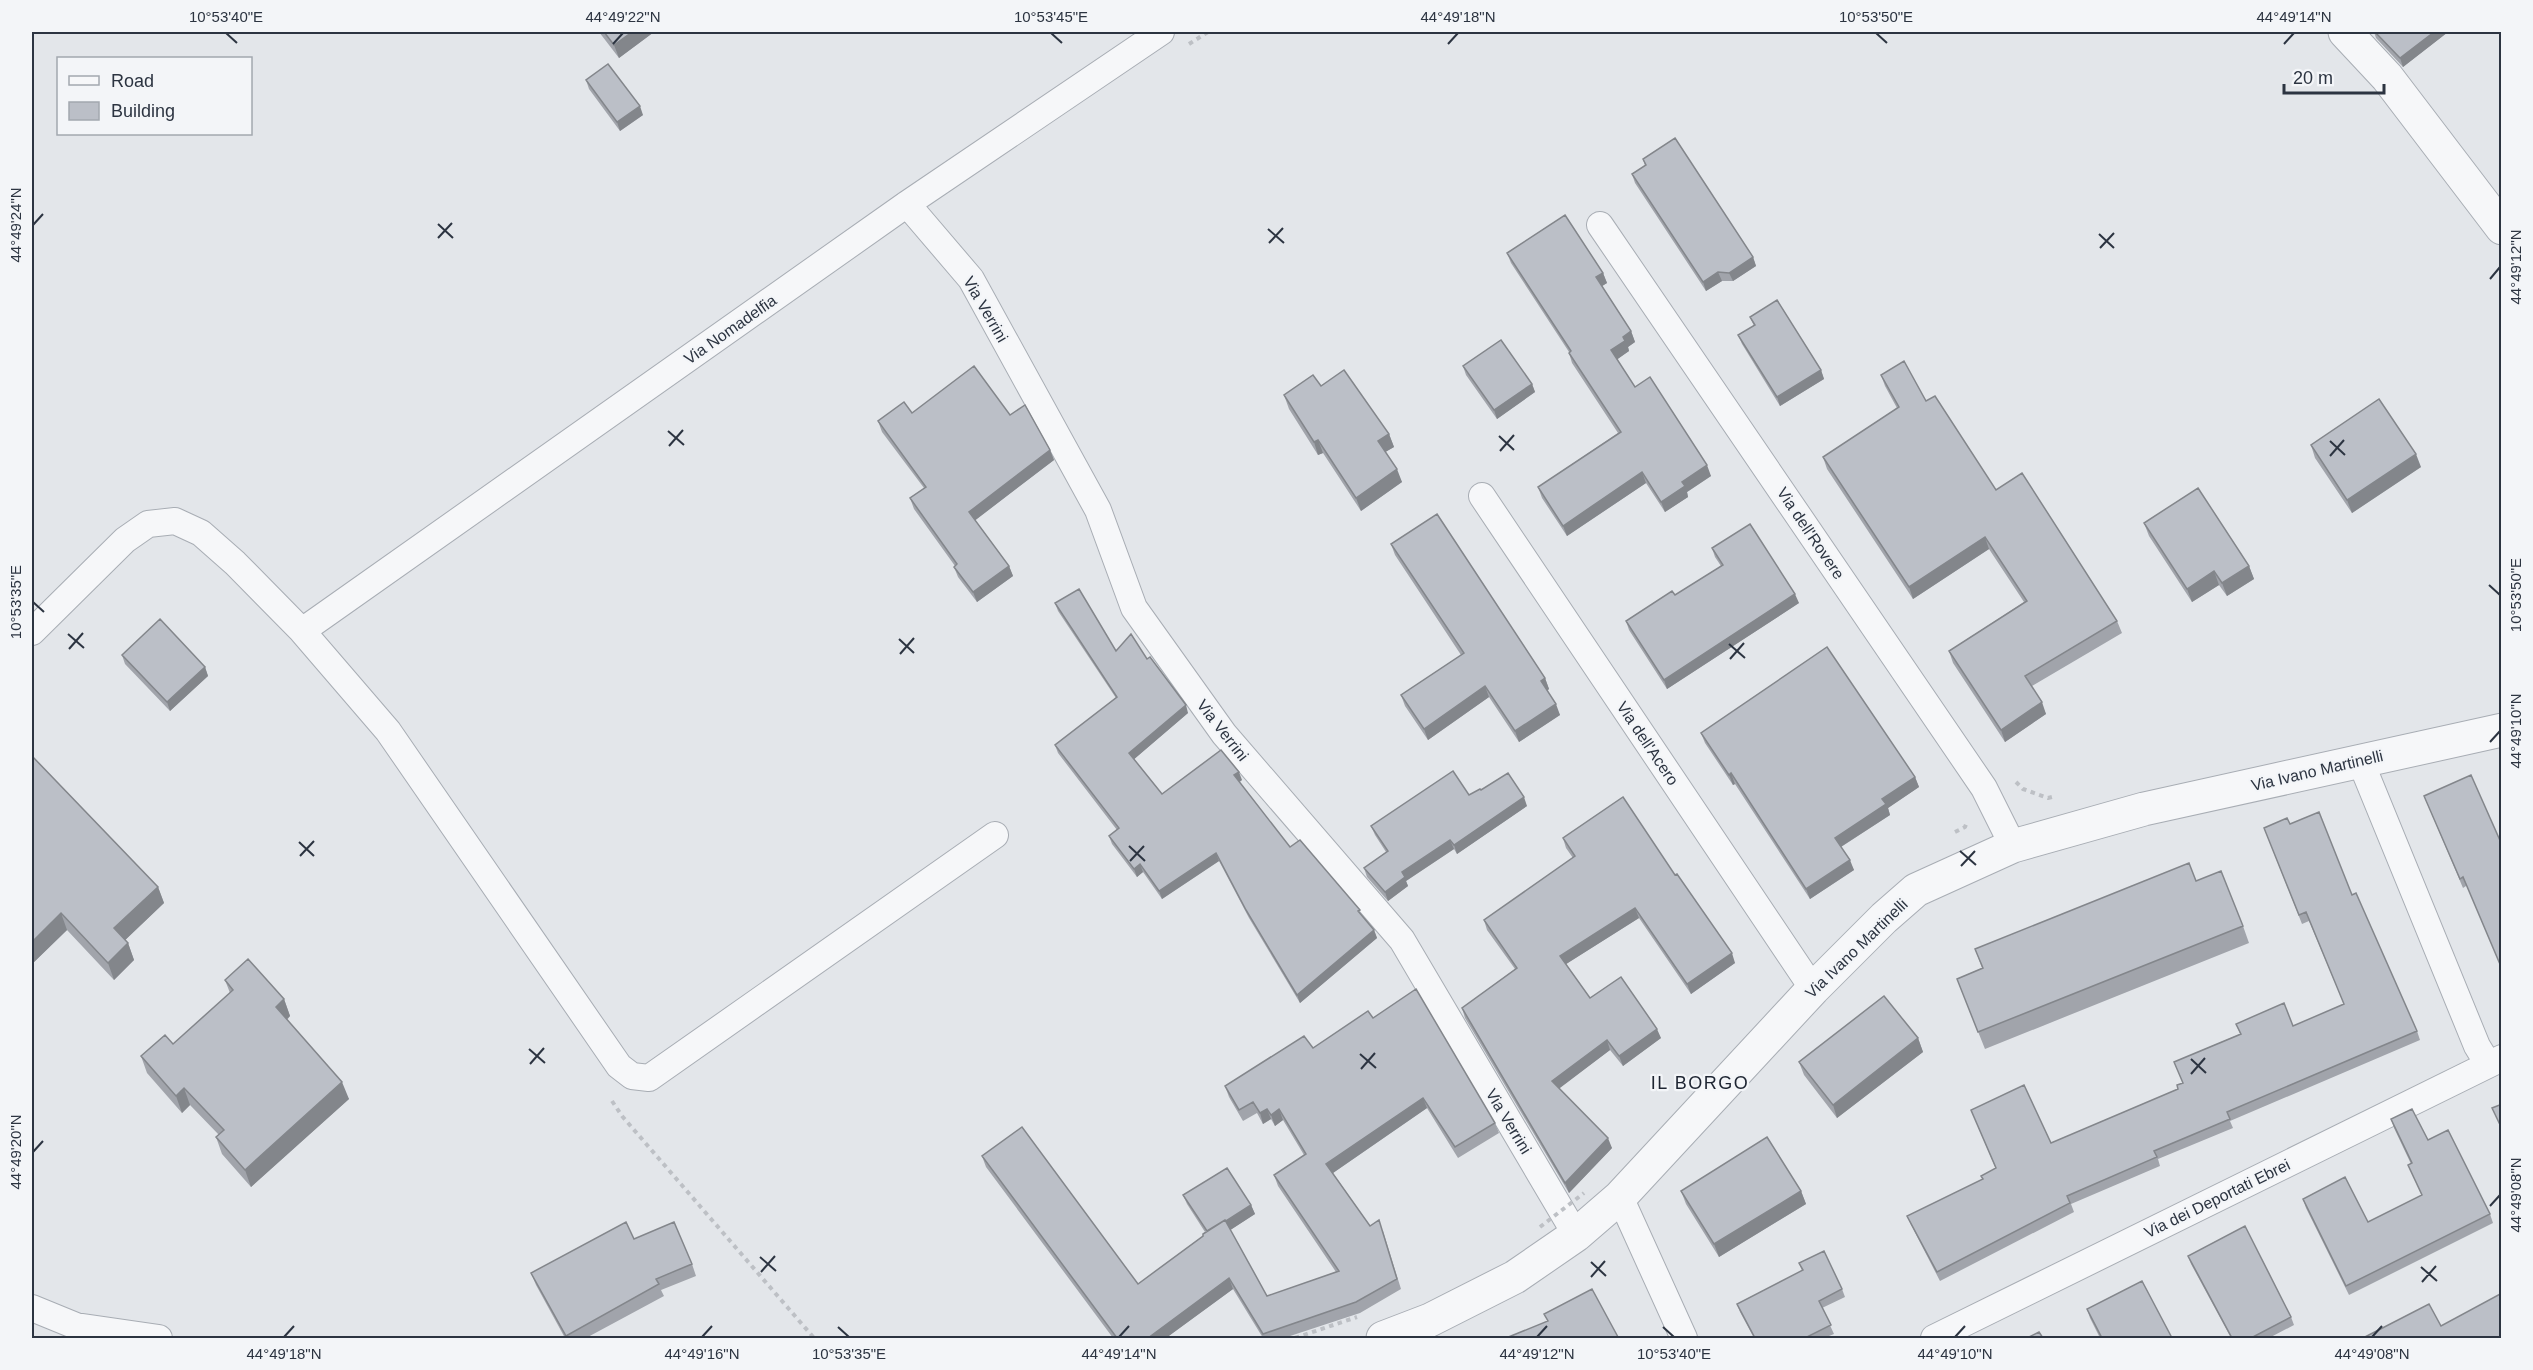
<svg xmlns="http://www.w3.org/2000/svg" width="2533" height="1370" font-family="Helvetica,sans-serif">
  <style>
    .lines { fill: none; stroke-linecap: round; stroke-linejoin: round }
    .minor-casing { stroke: #a8adb4; stroke-width: 28 }
    .tertiary-casing { stroke: #a8adb4; stroke-width: 35 }
    .path { stroke: #bdc0c5; stroke-width: 4; stroke-dasharray: 4.5 4.5; stroke-linecap: butt }
    .minor { stroke: #f6f7f9; stroke-width: 26 }
    .tertiary { stroke: #f6f7f9; stroke-width: 33 }
    .path-bridge { stroke: #bdc0c5; stroke-width: 4; stroke-dasharray: 4.5 4.5; stroke-linecap: butt }
    .wall { fill: #a1a4ab }
    .shaded-wall { fill: #83868b }
    .building { fill: #bbbfc7; stroke: #83868b; stroke-width: 1.5 }
    .ticks { fill: none; stroke: #2c3441; stroke-width: 2 }
    .labels { text-anchor: middle; stroke-width: 4.5; stroke-linejoin: round; paint-order: stroke }
    .street-label { font-size: 16px; fill: #2c3441; stroke: #f3f5f8 }
    .neighbourhood-label { font-size: 18px; letter-spacing: 1.5px; fill: #1e2532; stroke: #f3f5f8 }
    .neatline { fill: none; stroke: #2c3441; stroke-width: 2 }
    .ticks-label { font-size: 15px; text-anchor: middle; fill: #2c3441 }
  </style>
  <rect width="100%" height="100%" fill="#e3e6ea"/>
  <g class="lines">
    <g class="minor-casing">
      <path id="minor" d="M907,204L971,279L1098,510L1134,608L1224,734L1402,940L1576,1235
        M1600,225L1984,788L2013,846
        M1482,496L1813,989
        M302,631L907,204L1161,32
        M32,632L125,540L148,524L175,521L201,533L235,563L302,631L388,731L619,1066L632,1076L649,1078L995,835
        M2360,760L2477,1046L2488,1064
        M1620,1197L1684,1338
        M32,1308L76,1326L159,1338
        M1934,1338L2502,1058"/>
    </g>
    <g class="tertiary-casing">
      <path id="tertiary" d="M2345,32L2387,77L2502,228
        M1383,1338L1430,1320L1515,1277L1576,1235L1620,1197L1813,989L1884,918L1916,890L2013,846L2144,809L2502,730"/>
    </g>
    <path class="path" d="M1189,44L1208,32
      M2016,782L2023,789L2048,798L2052,797
      M1955,832L1965,827L1967,822
      M612,1101L622,1116L814,1338
      M1295,1338L1357,1317"/>
    <use href="#minor" class="minor"/>
    <use href="#tertiary" class="tertiary"/>
    <path class="path-bridge" d="M1540,1227L1584,1193"/>
  </g>
  <path class="wall" d="M599,32H654L619,58Z
    M2374,32H2448L2403,67L2376,38Z
    M586,80L643,115L620,131L589,89Z
    M1643,159L1753,257L1756,266L1733,281H1722L1706,291L1635,183L1632,174L1645,166Z
    M1507,253L1603,273L1607,283L1602,286L1631,331L1635,342L1628,347L1629,351L1617,359L1635,387L1711,476L1687,492L1688,497L1665,512L1646,483L1567,536L1542,498L1538,487L1618,433L1572,363L1569,353V352L1511,263Z
    M1750,317L1821,370L1824,379L1780,406L1742,344L1738,335L1754,326Z
    M1463,366L1532,384L1535,392L1497,419L1466,375Z
    M1881,375L1926,401L1996,490L2117,621L2122,633L2032,686L2046,714L2005,742L1953,663L1949,651L2024,602L1989,549L1913,599L1827,469L1823,457L1897,408L1885,386Z
    M1321,386L1389,434L1394,447L1385,452L1402,482L1361,511L1323,453L1318,455L1289,409L1284,395Z
    M912,413L1010,415L1050,450L1054,460L975,520L1009,566L1013,576L977,602L958,577L954,567L955,566L914,509L910,498L924,488L882,432L878,421Z
    M2311,445L2421,467L2352,513L2315,458Z
    M2144,523L2249,566L2254,579L2227,596L2219,585L2192,602L2149,536Z
    M1391,544L1545,678L1549,689L1547,691L1560,715L1519,742L1489,697L1428,740L1405,706L1401,695L1461,655L1395,555Z
    M1712,548L1799,603L1667,689L1629,630L1626,621L1675,595L1721,566L1715,557Z
    M1055,603L1116,651L1147,659L1188,713L1134,759L1162,794L1242,780L1239,782L1290,847L1363,917L1374,930L1377,938L1300,1003L1249,918L1219,861L1162,899L1143,872L1137,877L1112,844L1109,836L1117,830L1058,753L1055,745L1116,698L1058,611Z
    M122,655L205,667L208,676L170,711L125,664Z
    M1701,733L1915,777L1919,787L1888,808L1890,815L1841,847L1854,870L1810,899L1735,784L1733,785L1705,743Z
    M32,756L158,887L164,903L125,940L128,943L134,960L114,980L67,930L32,964Z
    M1481,790L1527,806L1457,854L1454,849L1406,881L1408,886L1388,901L1367,877L1364,868L1386,852L1375,835L1371,826L1469,795Z
    M2424,796L2502,845L2466,886L2463,888Z
    M2290,824L2352,895L2417,1031L2420,1040L2230,1121L2233,1128L2158,1159L2160,1166L2071,1204L2074,1212L1940,1281L1911,1225L1907,1216L1982,1180L1996,1169L1971,1110L2051,1143L2178,1089L2183,1083L2174,1062L2240,1034L2236,1024L2293,1026L2344,1004L2309,921L2302,924L2264,828Z
    M1563,838L1675,875L1735,963L1691,994L1639,918L1566,964L1590,998L1661,1038L1623,1066L1610,1050L1559,1088L1612,1148L1569,1193L1465,1018L1462,1008L1515,969L1487,930L1484,920L1573,858L1566,848Z
    M2196,881L2243,926L2249,943L1985,1049L1957,979L1982,968L1975,949Z
    M225,980L284,999L290,1016L287,1020L349,1099L251,1187L222,1154L216,1137L219,1135L190,1105L182,1113L147,1073L141,1056L173,1044L230,993Z
    M1373,1018L1495,1123L1499,1133L1458,1158L1427,1108L1333,1173L1370,1226L1383,1231L1401,1289L1360,1313L1284,1338H1263L1233,1289L1166,1338H1113L986,1167L982,1156L1138,1284L1203,1236L1205,1232L1187,1204L1183,1195L1251,1205L1255,1214L1230,1230L1267,1296L1336,1272L1278,1186L1274,1175L1304,1155L1283,1120L1275,1126L1271,1119L1263,1124L1257,1113L1243,1121L1229,1097L1225,1086L1313,1048Z
    M1918,1038L1923,1052L1837,1118L1804,1075L1799,1062Z
    M2391,1119L2428,1140L2490,1214L2493,1223L2349,1295L2306,1208L2303,1199L2368,1222L2422,1195L2408,1165L2411,1164L2394,1128Z
    M1681,1191H1801L1806,1204L1719,1257L1686,1204Z
    M634,1239L692,1264L696,1276L661,1290L664,1296L586,1338H565L536,1285L531,1273Z
    M2188,1256L2291,1317L2294,1325L2269,1338H2231L2191,1264Z
    M1799,1263L1842,1289L1845,1297L1822,1308L1834,1334L1824,1338H1754L1740,1312L1737,1304L1802,1271Z
    M2087,1309L2172,1338H2100L2090,1318Z"/>
  <path class="shaded-wall" d="M632,32H654L619,58L614,45Z
    M2434,32H2448L2403,67L2400,58Z
    M640,106L643,115L620,131L617,122Z
    M1753,257L1756,266L1733,281L1729,273Z
    M1718,272L1722,281L1706,291L1703,282Z
    M1603,273L1607,283L1599,288L1596,277Z
    M1631,331L1635,342L1628,347L1629,351L1615,361L1611,350L1623,337Z
    M1821,370L1824,379L1780,406L1777,397Z
    M1532,384L1535,392L1497,419L1494,410Z
    M1389,434L1394,447L1382,454L1378,441Z
    M1318,440L1323,453L1318,455L1314,442Z
    M1050,450L1054,460L973,522L969,512Z
    M2416,454L2421,467L2352,513L2347,500Z
    M1707,465L1711,476L1687,492L1688,497L1665,512L1661,502L1682,482Z
    M1397,469L1402,482L1361,511L1356,498Z
    M1642,472L1646,483L1567,536L1563,526Z
    M1985,537L1989,549L1913,599L1909,587Z
    M1009,566L1013,576L977,602L973,592Z
    M2249,566L2254,579L2227,596L2222,583Z
    M2214,571L2219,585L2192,602L2187,589Z
    M1795,594L1799,603L1667,689L1664,680Z
    M205,667L208,676L170,711L167,702Z
    M1545,678L1549,689L1545,692L1541,681Z
    M1485,686L1489,697L1428,740L1424,729Z
    M2042,702L2046,714L2005,742L2001,730Z
    M1556,704L1560,715L1519,742L1515,731Z
    M1186,705L1188,713L1132,761L1129,753Z
    M1239,772L1242,780L1237,784L1234,775Z
    M1731,773L1735,784L1733,785L1729,775Z
    M1915,777L1919,787L1888,808L1890,815L1839,848L1835,838L1882,799Z
    M1524,797L1527,806L1457,854L1454,845Z
    M1450,840L1454,849L1406,881L1408,886L1388,901L1385,892L1402,872Z
    M1216,853L1219,861L1162,899L1159,891Z
    M1850,860L1854,870L1810,899L1806,889Z
    M1140,864L1143,872L1137,877L1134,869Z
    M158,887L164,903L120,945L114,928Z
    M1635,908L1639,918L1563,966L1560,956Z
    M61,913L67,930L32,964V942Z
    M1374,930L1377,938L1300,1003L1297,995Z
    M128,943L134,960L114,980L108,963Z
    M1732,953L1735,963L1691,994L1687,984Z
    M284,999L290,1016L282,1024L276,1007Z
    M1657,1029L1661,1038L1623,1066L1619,1056Z
    M1918,1038L1923,1052L1837,1118L1833,1105Z
    M1607,1040L1610,1050L1556,1091L1552,1081Z
    M342,1082L349,1099L251,1187L245,1170Z
    M184,1088L190,1105L182,1113L176,1096Z
    M1423,1098L1427,1108L1330,1175L1326,1164Z
    M1267,1109L1271,1119L1263,1124L1260,1113Z
    M1279,1109L1283,1120L1275,1126L1271,1115Z
    M1608,1138L1612,1148L1569,1193L1565,1183Z
    M1801,1191L1806,1204L1719,1257L1714,1244Z
    M1251,1205L1255,1214L1212,1242L1208,1233Z
    M1229,1278L1233,1289L1166,1338H1148Z"/>
  <path class="building" d="M604,32H632L614,45Z
    M2375,32H2434L2400,58Z
    M608,64L640,106L617,122L586,80Z
    M1675,138L1753,257L1729,273L1718,272L1703,282L1632,174L1646,165L1643,159Z
    M1565,215L1603,273L1596,277L1631,331L1623,337L1625,341L1611,350L1635,387L1650,377L1707,465L1682,482L1685,486L1661,502L1642,472L1563,526L1538,487L1621,432L1569,353L1571,351L1507,253Z
    M1777,300L1821,370L1777,397L1738,335L1755,325L1750,317Z
    M1501,340L1532,384L1494,410L1463,366Z
    M1904,361L1926,401L1935,396L1996,490L2022,473L2117,621L2025,676L2042,702L2001,730L1949,651L2027,601L1985,537L1909,587L1823,457L1899,407L1881,375Z
    M974,366L1010,415L1025,405L1050,450L969,512L1009,566L973,592L954,567L957,564L910,498L926,487L878,421L904,402L912,413Z
    M1344,370L1389,434L1378,441L1397,469L1356,498L1318,440L1314,442L1284,395L1313,375L1321,386Z
    M2379,399L2416,454L2347,500L2311,445Z
    M2198,488L2249,566L2222,583L2214,571L2187,589L2144,523Z
    M1437,514L1545,678L1541,681L1556,704L1515,731L1485,686L1424,729L1401,695L1464,653L1391,544Z
    M1750,524L1795,594L1664,680L1626,621L1672,591L1675,595L1723,565L1712,548Z
    M1079,589L1116,651L1131,634L1147,659L1150,657L1186,705L1129,753L1162,794L1221,750L1239,772L1234,775L1290,847L1300,840L1360,910L1358,911L1374,930L1297,995L1246,910L1216,853L1159,891L1140,864L1134,869L1109,836L1119,828L1055,745L1117,697L1055,603Z
    M160,619L205,667L167,702L122,655Z
    M1827,647L1915,777L1882,799L1886,804L1835,838L1850,860L1806,889L1731,773L1729,775L1701,733Z
    M32,756L158,887L114,928L128,943L108,963L61,913L32,942Z
    M1453,771L1469,795L1480,789L1481,790L1508,773L1524,797L1454,845L1450,840L1402,872L1405,877L1385,892L1364,868L1388,851L1371,826Z
    M2471,775L2502,845V969L2463,877L2460,879L2424,796Z
    M1623,797L1675,875L1677,874L1732,953L1687,984L1635,908L1560,956L1590,998L1621,977L1657,1029L1619,1056L1607,1040L1552,1081L1608,1138L1565,1183L1462,1008L1517,968L1484,920L1575,856L1563,838Z
    M2319,812L2352,895L2356,893L2417,1031L2227,1112L2230,1119L2154,1151L2157,1157L2067,1196L2070,1203L1937,1272L1907,1216L1983,1179L1981,1176L1996,1168L1971,1110L2024,1085L2051,1143L2178,1089L2177,1085L2183,1083L2174,1062L2241,1034L2236,1024L2284,1003L2293,1026L2344,1004L2306,912L2299,915L2264,828L2287,818L2290,824Z
    M2189,863L2196,881L2221,871L2243,926L1978,1032L1957,979L1983,968L1975,949Z
    M248,959L284,999L276,1007L342,1082L245,1170L216,1137L224,1130L184,1088L176,1096L141,1056L165,1035L173,1044L233,990L225,980Z
    M1416,989L1495,1123L1455,1147L1423,1098L1326,1164L1370,1226L1379,1220L1397,1279L1356,1302L1263,1334L1229,1278L1148,1338H1117L982,1156L1022,1127L1138,1284L1203,1236V1234L1225,1220L1267,1296L1339,1271L1274,1175L1306,1154L1279,1109L1271,1115L1267,1109L1260,1113L1253,1102L1239,1110L1225,1086L1304,1036L1313,1048L1368,1011L1373,1018Z
    M1884,996L1918,1038L1833,1105L1799,1062Z
    M2502,1104V1129L2492,1108Z
    M2412,1109L2428,1140L2448,1130L2490,1214L2346,1286L2303,1199L2345,1177L2368,1222L2422,1195L2408,1165L2412,1163L2391,1119Z
    M1767,1137L1801,1191L1714,1244L1681,1191Z
    M1227,1168L1251,1205L1226,1221L1225,1220L1207,1231L1183,1195Z
    M626,1222L634,1239L674,1222L692,1264L656,1279L659,1284L566,1336L531,1273Z
    M2245,1226L2291,1317L2251,1338H2232L2188,1256Z
    M1824,1251L1842,1289L1819,1301L1831,1325L1805,1338H1755L1737,1304L1803,1270L1799,1263Z
    M2142,1281L2172,1338H2102L2087,1309Z
    M1592,1289L1618,1337L1615,1338H1506L1548,1321L1544,1314Z
    M2502,1293V1338H2363L2429,1304L2441,1326Z
    M2039,1332L2043,1338H2027Z"/>
  <path class="ticks" d="M226,33L237,43M1051,33L1062,43M1876,33L1887,43M613,44L623,33M1448,44L1458,33M2284,44L2294,33M438,224L453,238M33,225L43,214M1268,229L1284,243M2099,234L2114,248M438,238L452,223M1269,243L1283,228M2100,248L2114,233M2490,279L2500,267M668,431L684,445M1499,436L1514,450M2330,441L2345,455M669,446L683,430M1500,451L1514,435M2330,456L2344,440M2489,585L2500,595M33,602L44,612M68,634L84,648M899,639L914,653M1729,644L1745,658M69,649L83,633M900,654L914,638M1730,659L1744,643M2490,742L2500,731M299,842L314,856M1129,846L1145,861M1960,851L1976,865M300,856L314,841M1130,861L1144,846M1961,866L1975,851M529,1049L545,1063M1360,1054L1376,1068M2191,1059L2206,1073M530,1064L544,1048M1361,1069L1375,1053M2191,1074L2205,1058M33,1152L43,1141M2490,1206L2500,1195M760,1257L776,1271M1591,1262L1606,1276M2421,1267L2437,1281M761,1272L775,1256M1591,1277L1605,1261M2422,1282L2436,1266M838,1327L849,1337M1663,1327L1674,1337M284,1337L294,1326M702,1337L712,1326M1119,1337L1129,1326M1537,1337L1547,1326M1955,1337L1965,1326M2372,1337L2382,1326"/>
  <g class="labels">
    <g class="street-label">
      <text transform="translate(986 309) rotate(60)" y="6">Via Verrini</text>
      <text transform="translate(730 329) rotate(-35)" y="6">Via Nomadelfia</text>
      <text transform="translate(1811 533) rotate(56)" y="6">Via dell'Rovere</text>
      <text transform="translate(1223 730) rotate(52)" y="6">Via Verrini</text>
      <text transform="translate(1648 743) rotate(56)" y="6">Via dell'Acero</text>
      <text transform="translate(2317 770) rotate(-13)" y="6">Via Ivano Martinelli</text>
      <text transform="translate(1856 948) rotate(-44)" y="6">Via Ivano Martinelli</text>
      <text transform="translate(1509 1121) rotate(59)" y="6">Via Verrini</text>
      <text transform="translate(2217 1198) rotate(-26)" y="6">Via dei Deportati Ebrei</text>
    </g>
    <g class="neighbourhood-label">
      <text x="1700" y="1089">IL BORGO</text>
    </g>
  </g>
  <rect width="2533" height="1370" fill="none" stroke="#f3f5f8" stroke-width="66"/>
  <rect x="57" y="57" width="195" height="78" fill="#f3f5f8" stroke="#a3a8af" stroke-width="1.5"/>
  <rect x="69" y="76" width="30" height="9" fill="#f6f7f9" stroke="#a3a8af" stroke-width="1.5"/>
  <text x="111" y="87" font-size="18" fill="#2c3441">Road</text>
  <rect x="69" y="102" width="30" height="18" fill="#bbbfc7" stroke="#a3a8af" stroke-width="1.5"/>
  <text x="111" y="117" font-size="18" fill="#2c3441">Building</text>
  <path d="M2284 84v9h100v-9" fill="none" stroke="#2c3441" stroke-width="3"/>
  <text x="2293" y="84" font-size="18" fill="#2c3441" stroke="#f3f5f8" stroke-width="4.5" paint-order="stroke">20 m</text>
  <rect x="33" y="33" width="2467" height="1304" class="neatline"/>
  <g class="ticks-label">
    <text x="226" y="22">10°53'40"E</text>
    <text x="623" y="22">44°49'22"N</text>
    <text x="1051" y="22">10°53'45"E</text>
    <text x="1458" y="22">44°49'18"N</text>
    <text x="1876" y="22">10°53'50"E</text>
    <text x="2294" y="22">44°49'14"N</text>
    <text transform="translate(16 225) rotate(-90)" y="5">44°49'24"N</text>
    <text transform="translate(2516 267) rotate(-90)" y="5">44°49'12"N</text>
    <text transform="translate(2516 595) rotate(-90)" y="5">10°53'50"E</text>
    <text transform="translate(16 602) rotate(-90)" y="5">10°53'35"E</text>
    <text transform="translate(2516 731) rotate(-90)" y="5">44°49'10"N</text>
    <text transform="translate(16 1152) rotate(-90)" y="5">44°49'20"N</text>
    <text transform="translate(2516 1195) rotate(-90)" y="5">44°49'08"N</text>
    <text x="284" y="1359">44°49'18"N</text>
    <text x="702" y="1359">44°49'16"N</text>
    <text x="849" y="1359">10°53'35"E</text>
    <text x="1119" y="1359">44°49'14"N</text>
    <text x="1537" y="1359">44°49'12"N</text>
    <text x="1674" y="1359">10°53'40"E</text>
    <text x="1955" y="1359">44°49'10"N</text>
    <text x="2372" y="1359">44°49'08"N</text>
  </g>
</svg>
